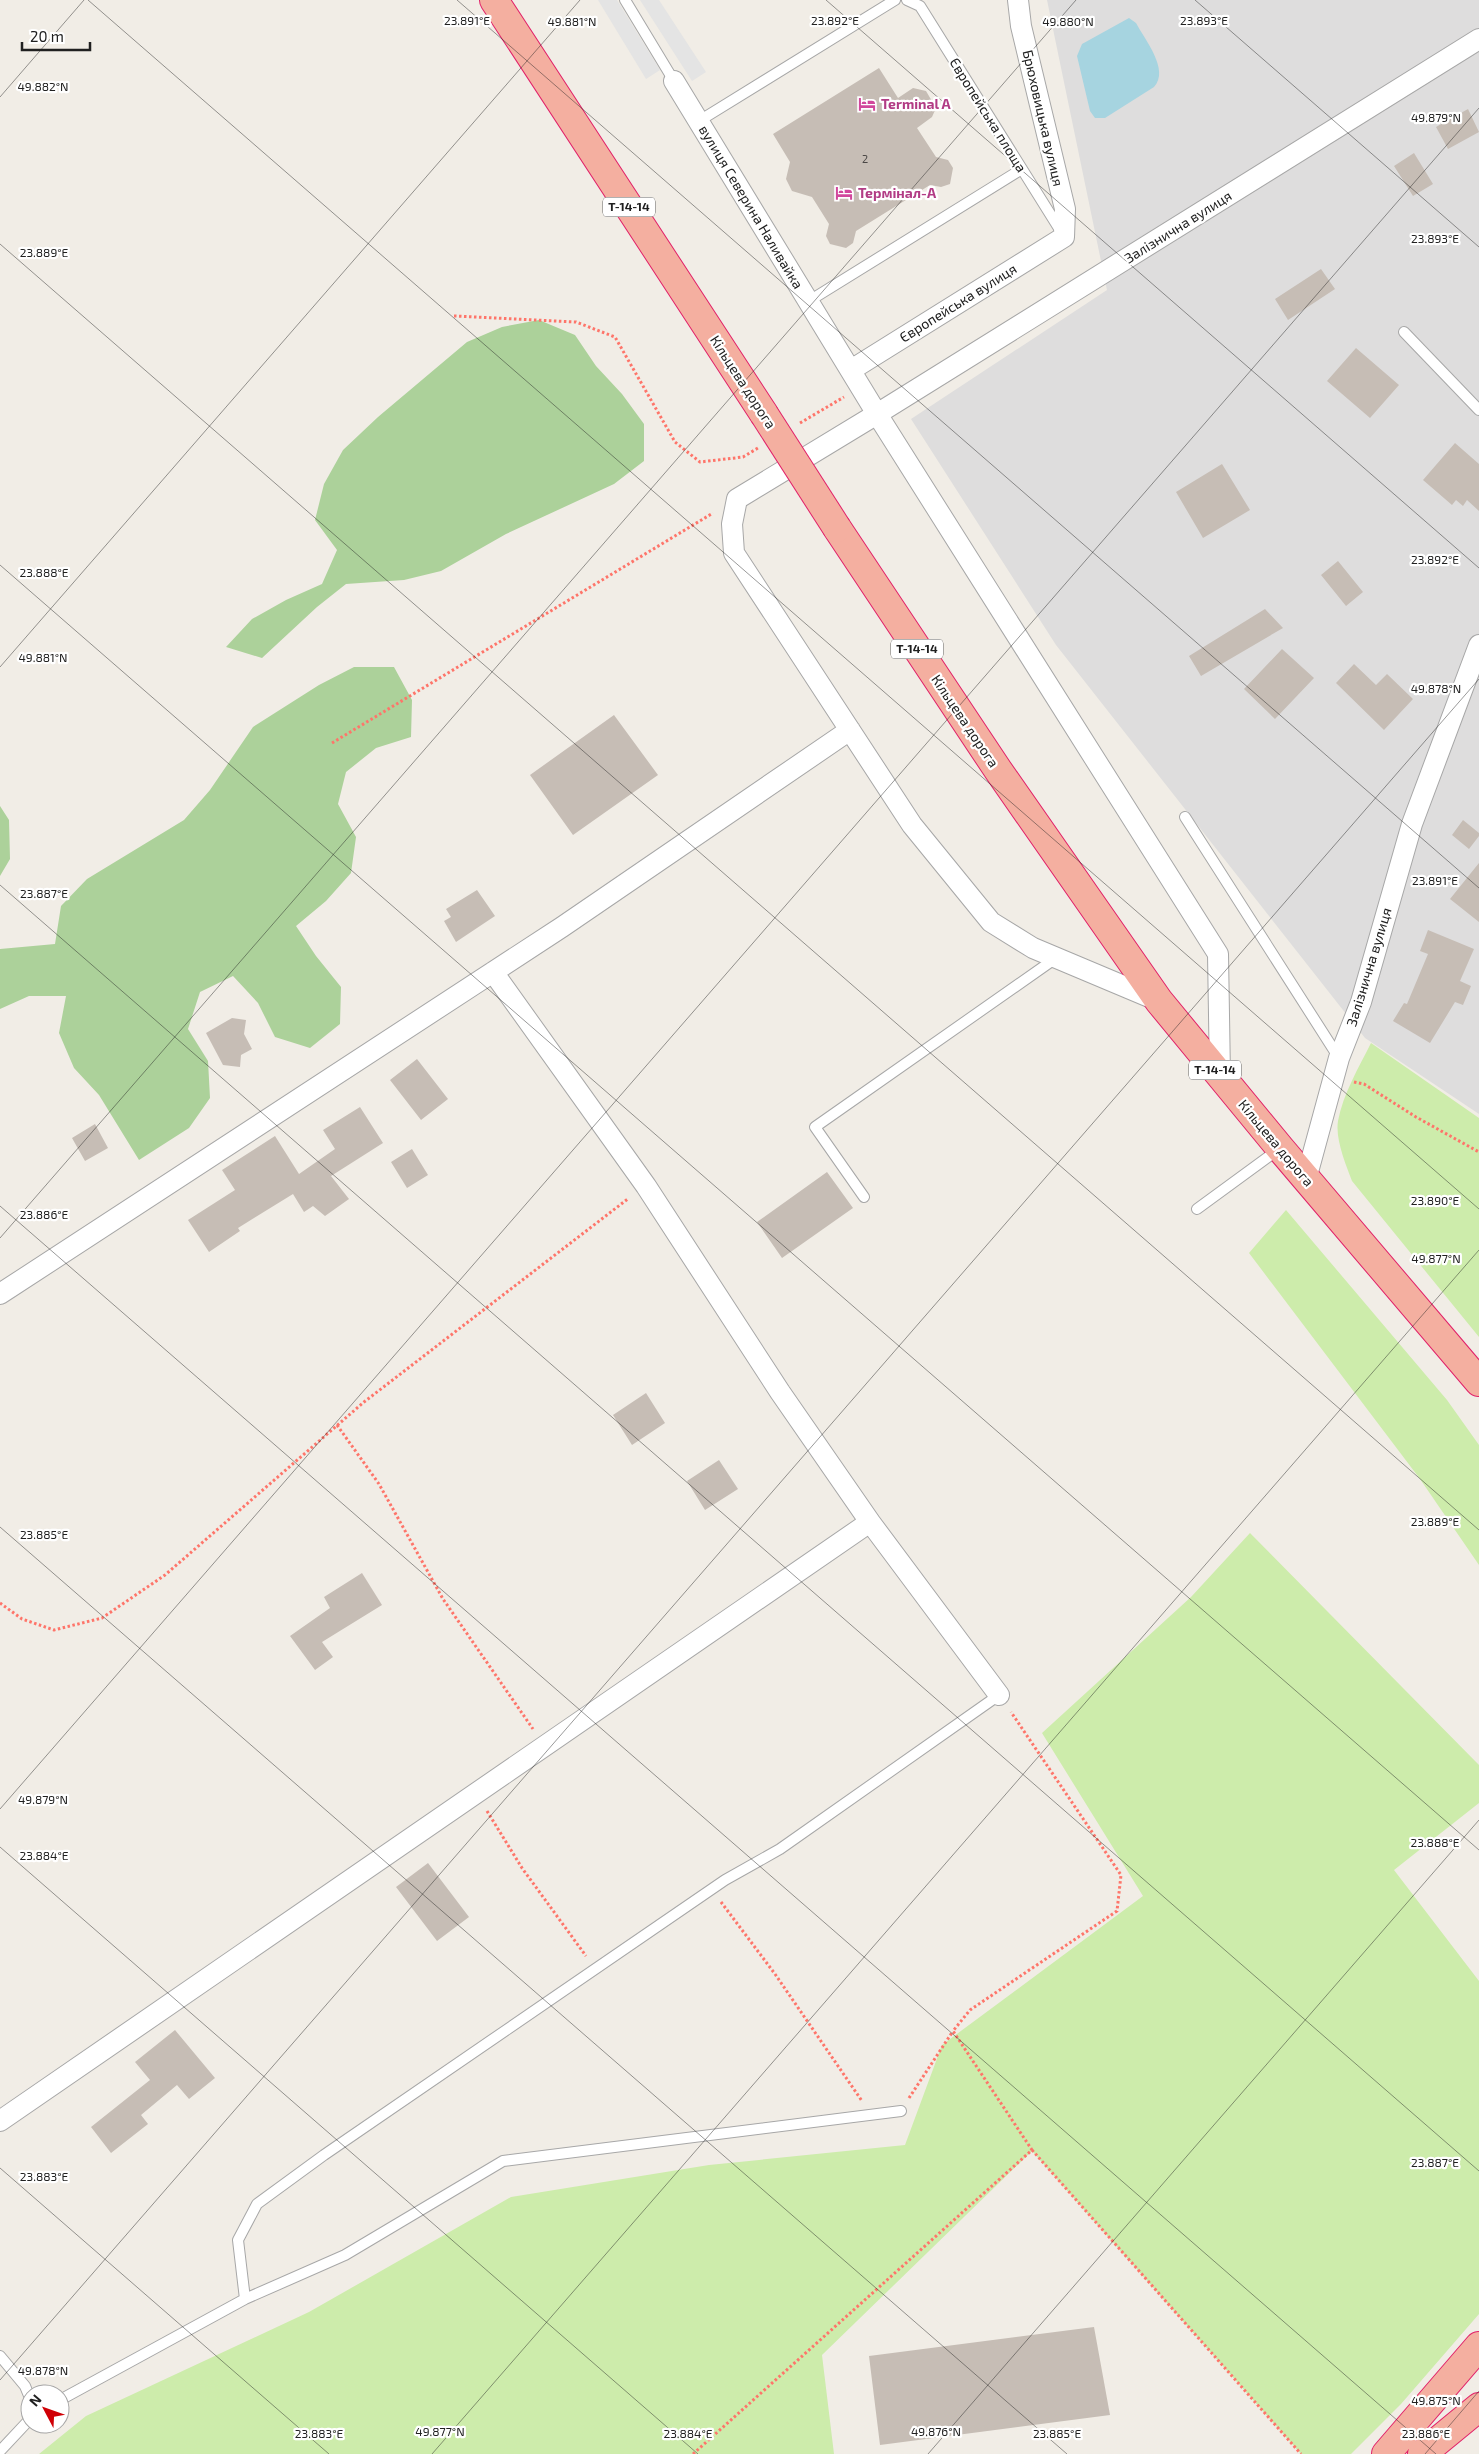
<svg xmlns="http://www.w3.org/2000/svg" width="1479" height="2454" font-family="'Exo 2',sans-serif">
  <style>
    .residential { fill: #dedddd }
    .grass { fill: #cdecab }
    .forest { fill: #acd19a }
    .parking { fill: #e4e4e4 }
    .water { fill: #a6d4e0 }
    .building { fill: #c6bdb5 }
    .lines { fill: none; stroke-linecap: round; stroke-linejoin: round }
    .service-casing { stroke: #a7a7a7; stroke-width: 12 }
    .minor-casing { stroke: #a7a7a7; stroke-width: 22 }
    .trunk-casing { stroke: #e12169; stroke-width: 30 }
    .path { stroke: #fe756a; stroke-width: 3; stroke-dasharray: 2.5 2.5; stroke-linecap: butt }
    .service { stroke: #fff; stroke-width: 10 }
    .minor { stroke: #fff; stroke-width: 20 }
    .trunk { stroke: #f4afa0; stroke-width: 28 }
    .trunk-bridge-casing { stroke: #e12169; stroke-width: 30; stroke-linecap: butt }
    .trunk-bridge { stroke: #f4afa0; stroke-width: 28 }
    .ticks { fill: none; stroke: #202020; stroke-width: 1; stroke-opacity: 0.45 }
    .labels { text-anchor: middle; stroke-width: 4.5; stroke-linejoin: round; paint-order: stroke }
    .number-label { font-size: 11px; fill: #4a4745 }
    .shield { fill: #fff; stroke: #636363; stroke-width: 1 }
    .shield-label { font-size: 12px; font-weight: bold; fill: #202020 }
    .hotel-label { font-size: 14px; font-weight: bold; fill: #b23c85; stroke: #fff; text-anchor: start }
    .street-label { font-size: 14px; fill: #202020; stroke: #fff }
    .ticks-label { font-size: 12px; text-anchor: middle; fill: #202020; stroke: #fff; stroke-width: 4.5; stroke-linejoin: round; paint-order: stroke }
  </style>
  <rect width="100%" height="100%" fill="#f1ede6"/>
  <path class="residential" d="M1047,0H1479V1114L1365,1038L1056,645L911,419L1107,290Z"/>
  <path class="grass" d="M1371,1043L1479,1118V1337L1352,1181C1346,1165 1335,1139 1338,1121C1343,1094 1359,1067 1371,1043Z
    M1286,1210L1447,1400L1479,1445V1565L1420,1479L1249,1253Z
    M1250,1533L1479,1765V1803L1394,1870L1479,1981V2314L1401,2404L1351,2454H1301L1032,2151L822,2355L834,2454H39L86,2416L309,2312L511,2197L709,2165L905,2145L942,2045L1143,1896L1042,1733L1191,1597Z"/>
  <path class="forest" d="M539,320L575,335L596,366L622,394L644,424V461L614,484L506,534L441,571L404,580L346,584L317,607L262,658L226,647L252,619L286,600L322,584L337,550L315,520L324,484L343,450L378,417L467,342L502,327Z
    M354,667H394L412,700L411,737L376,748L346,772L338,804L356,837L351,873L326,901L296,926L316,956L341,987L340,1024L310,1048L275,1037L258,1003L233,976L200,992L188,1029L208,1061L210,1098L189,1128L139,1160L99,1095L74,1068L59,1033L66,996H29L0,1009V949L55,944L61,906L87,879L184,820L210,790L253,727L319,685Z
    M0,806L9,820L10,859L0,876Z"/>
  <path class="parking" d="M598,0H617L660,70L646,79Z
    M640,0H659L706,72L692,81Z"/>
  <path class="water" d="M1129,18L1136,23C1145,40 1170,70 1154,87L1105,118H1095L1090,111L1077,56L1082,44Z"/>
  <path class="building" d="M879,68L898,98L913,88L926,91L936,108L932,117L917,128L936,157L948,160L953,168L950,184L941,187L930,185L856,231L853,243L846,248L830,244L826,236L829,224L812,197L792,191L786,179L790,162L773,134Z
    M1468,109L1479,132L1448,149L1436,127Z
    M1414,153L1433,184L1413,196L1394,166Z
    M1321,269L1335,289L1288,320L1275,299Z
    M1356,348L1399,385L1370,418L1327,381Z
    M1455,443L1479,464V511L1467,500L1463,506L1456,500L1452,505L1423,480Z
    M1222,464L1250,510L1203,538L1176,492Z
    M1338,561L1363,592L1346,606L1321,575Z
    M1265,609L1283,628L1201,676L1189,656Z
    M1282,649L1314,678L1275,719L1244,689Z
    M1354,664L1376,685L1387,674L1413,699L1384,730L1336,683Z
    M614,715L658,775L573,835L530,775Z
    M1463,820L1479,833V836L1469,849L1452,835Z
    M1479,863V922L1450,899Z
    M477,890L495,916L456,942L444,921L451,917L446,909Z
    M1428,930L1474,949L1460,981L1471,986L1463,1005L1455,1002L1430,1043L1393,1021L1404,1003L1407,1004L1428,954L1420,951Z
    M232,1018L246,1020L244,1034L252,1049L241,1055L240,1067L223,1065L206,1033Z
    M417,1059L448,1099L421,1120L390,1080Z
    M360,1107L383,1143L331,1176L349,1199L325,1216L313,1206L304,1212L293,1194L238,1228L240,1231L209,1252L188,1220L235,1190L222,1170L275,1136L299,1174L335,1149L323,1130Z
    M95,1124L108,1148L85,1161L72,1138Z
    M412,1149L428,1175L407,1188L391,1162Z
    M827,1172L853,1208L782,1258L757,1222Z
    M646,1393L665,1423L632,1445L613,1415Z
    M719,1460L738,1489L705,1510L687,1481Z
    M362,1573L382,1605L322,1642L333,1657L315,1670L290,1636L330,1608L324,1597Z
    M428,1863L469,1917L437,1941L396,1887Z
    M175,2030L215,2078L189,2099L177,2085L141,2115L148,2124L111,2153L91,2127L150,2080L135,2062Z
    M1094,2327L1110,2415L880,2445L869,2356Z"/>
  <g class="lines">
    <g class="service-casing">
      <path id="service" d="M625,0L674,81
        M907,0L920,6L1062,233
        M699,121L895,0
        M809,301L1022,169
        M1404,332L1479,410
        M1185,817L1339,1058
        M864,1197L815,1127L1056,958
        M1197,1209L1279,1149
        M245,2299L238,2240L257,2204L324,2155L725,1880L780,1849L999,1695
        M0,2356L25,2386L30,2398
        M60,2400L245,2299L345,2255L503,2161L901,2111
        M0,2451L30,2419"/>
    </g>
    <g class="minor-casing">
      <path id="minor" d="M674,81L877,414L1218,954L1220,1076
        M851,370L1064,237L1065,209L1021,26L1018,0
        M493,972L646,1186L780,1392L870,1522L999,1695
        M1159,1001L1033,948L991,922L912,825L734,553L732,524L737,499L877,414L1479,39
        M1306,1179L1339,1058L1361,1002L1412,824L1479,645
        M0,1294L562,927L850,730
        M0,2121L870,1522"/>
    </g>
    <g class="trunk-casing">
      <path id="trunk" d="M494,0L764,414
        M837,528L998,770L1159,1001L1280,1148L1479,1382
        M1386,2454L1479,2346
        M1422,2454L1479,2407"/>
    </g>
    <path class="path" d="M454,316L576,322L615,337L675,442L700,462L743,457L758,448
      M800,423L844,397
      M332,743L713,513
      M1354,1082L1364,1084L1416,1117L1479,1152
      M337,1425L379,1484L443,1599L533,1729
      M0,1603L22,1619L54,1630L102,1618L165,1575L364,1402L629,1198
      M487,1811L522,1868L586,1956
      M721,1902L775,1974L862,2101
      M909,2098L953,2031
      M1032,2150L1301,2454
      M693,2454L1032,2150L953,2031L970,2010L1117,1911L1121,1875L1011,1712"/>
    <use href="#service" class="service"/>
    <use href="#minor" class="minor"/>
    <use href="#trunk" class="trunk"/>
    <g class="trunk-bridge-casing">
      <path id="trunk-bridge" d="M764,414L837,528"/>
    </g>
    <use href="#trunk-bridge" class="trunk-bridge"/>
  </g>
  <path class="ticks" d="M88,0L1479,1209M457,0L1479,888M826,0L1479,568M1195,0L1479,247M0,97L84,0M0,244L1479,1530M0,565L1479,1850M0,667L580,0M0,885L1479,2171M0,1206L1436,2454M0,1238L1076,0M0,1527L1067,2454M0,1809L1479,108M0,1847L698,2454M0,2168L329,2454M0,2380L1479,679M432,2454L1479,1250M928,2454L1479,1820M1425,2454L1479,2391"/>
  <defs>
    <g id="hotel-bare" transform="scale(1.35)"><path d="M-6-4.5h1.5V1H6V5H4.5V3h-9V5H-6ZM-4 0a1.8 1.8 0 1 1 3.6 0ZM.5 0V-2.5h3Q6-2.5 6 0Z" fill="#d1479c" stroke="#fff" stroke-width="2.5" paint-order="stroke"/></g>
  </defs>
  <g fill-rule="evenodd">
    <use href="#hotel-bare" x="867" y="104"/>
    <use href="#hotel-bare" x="844" y="193"/>
  </g>
  <g class="labels">
    <g class="number-label">
      <text x="865" y="163">2</text>
    </g>
    <g class="shield">
      <rect x="603" y="197.5" width="52" height="19" rx="4"/>
      <rect x="891" y="639.5" width="52" height="19" rx="4"/>
      <rect x="1189" y="1060.5" width="52" height="19" rx="4"/>
    </g>
    <g class="shield-label">
      <text x="629" y="211">Т-14-14</text>
      <text x="917" y="653">Т-14-14</text>
      <text x="1215" y="1074">Т-14-14</text>
    </g>
    <g class="hotel-label">
      <text x="881" y="109">Terminal A</text>
      <text x="858" y="198">Термінал-А</text>
    </g>
    <g class="street-label">
      <text transform="translate(988 115) rotate(58)" y="5">Європейська площа</text>
      <text transform="translate(1043 118) rotate(77)" y="5">Брюховицька вулиця</text>
      <text transform="translate(751 207) rotate(59)" y="5">вулиця Северина Наливайка</text>
      <text transform="translate(1178 227) rotate(-32)" y="5">Залізнична вулиця</text>
      <text transform="translate(958 303) rotate(-32)" y="5">Європейська вулиця</text>
      <text transform="translate(743 382) rotate(57)" y="5">Кільцева дорога</text>
      <text transform="translate(965 721) rotate(56)" y="5">Кільцева дорога</text>
      <text transform="translate(1369 967) rotate(-73)" y="5">Залізнична вулиця</text>
      <text transform="translate(1276 1143) rotate(50)" y="5">Кільцева дорога</text>
    </g>
  </g>
  <g class="ticks-label">
    <text x="835" y="25">23.892°E</text>
    <text x="467" y="25">23.891°E</text>
    <text x="1204" y="25">23.893°E</text>
    <text x="572" y="26">49.881°N</text>
    <text x="1068" y="26">49.880°N</text>
    <text x="43" y="91">49.882°N</text>
    <text x="1436" y="122">49.879°N</text>
    <text x="1435" y="243">23.893°E</text>
    <text x="44" y="257">23.889°E</text>
    <text x="1435" y="564">23.892°E</text>
    <text x="44" y="577">23.888°E</text>
    <text x="43" y="662">49.881°N</text>
    <text x="1436" y="693">49.878°N</text>
    <text x="1435" y="885">23.891°E</text>
    <text x="44" y="898">23.887°E</text>
    <text x="1435" y="1205">23.890°E</text>
    <text x="44" y="1219">23.886°E</text>
    <text x="1436" y="1263">49.877°N</text>
    <text x="1435" y="1526">23.889°E</text>
    <text x="44" y="1539">23.885°E</text>
    <text x="43" y="1804">49.879°N</text>
    <text x="1435" y="1847">23.888°E</text>
    <text x="44" y="1860">23.884°E</text>
    <text x="1435" y="2167">23.887°E</text>
    <text x="44" y="2181">23.883°E</text>
    <text x="43" y="2375">49.878°N</text>
    <text x="1436" y="2405">49.875°N</text>
    <text x="440" y="2436">49.877°N</text>
    <text x="936" y="2436">49.876°N</text>
    <text x="319" y="2438">23.883°E</text>
    <text x="688" y="2438">23.884°E</text>
    <text x="1057" y="2438">23.885°E</text>
    <text x="1426" y="2438">23.886°E</text>
  </g>
  <g transform="translate(45 2409) rotate(311)"><circle r="24" fill="#ffffff" stroke="#a6a6a6"/>
  <path d="M0-4L9 19L0 12L-9 19Z" fill="#d00006"/>
  <text y="-8" font-size="14" font-weight="bold" text-anchor="middle" fill="#202020">N</text>
  </g>
  <path d="M22 42v8h68v-8" fill="none" stroke="#202020" stroke-width="2.5"/>
  <text x="30" y="42" font-size="15" fill="#202020" stroke="#ffffff" stroke-width="4" paint-order="stroke">20 m</text>
</svg>
